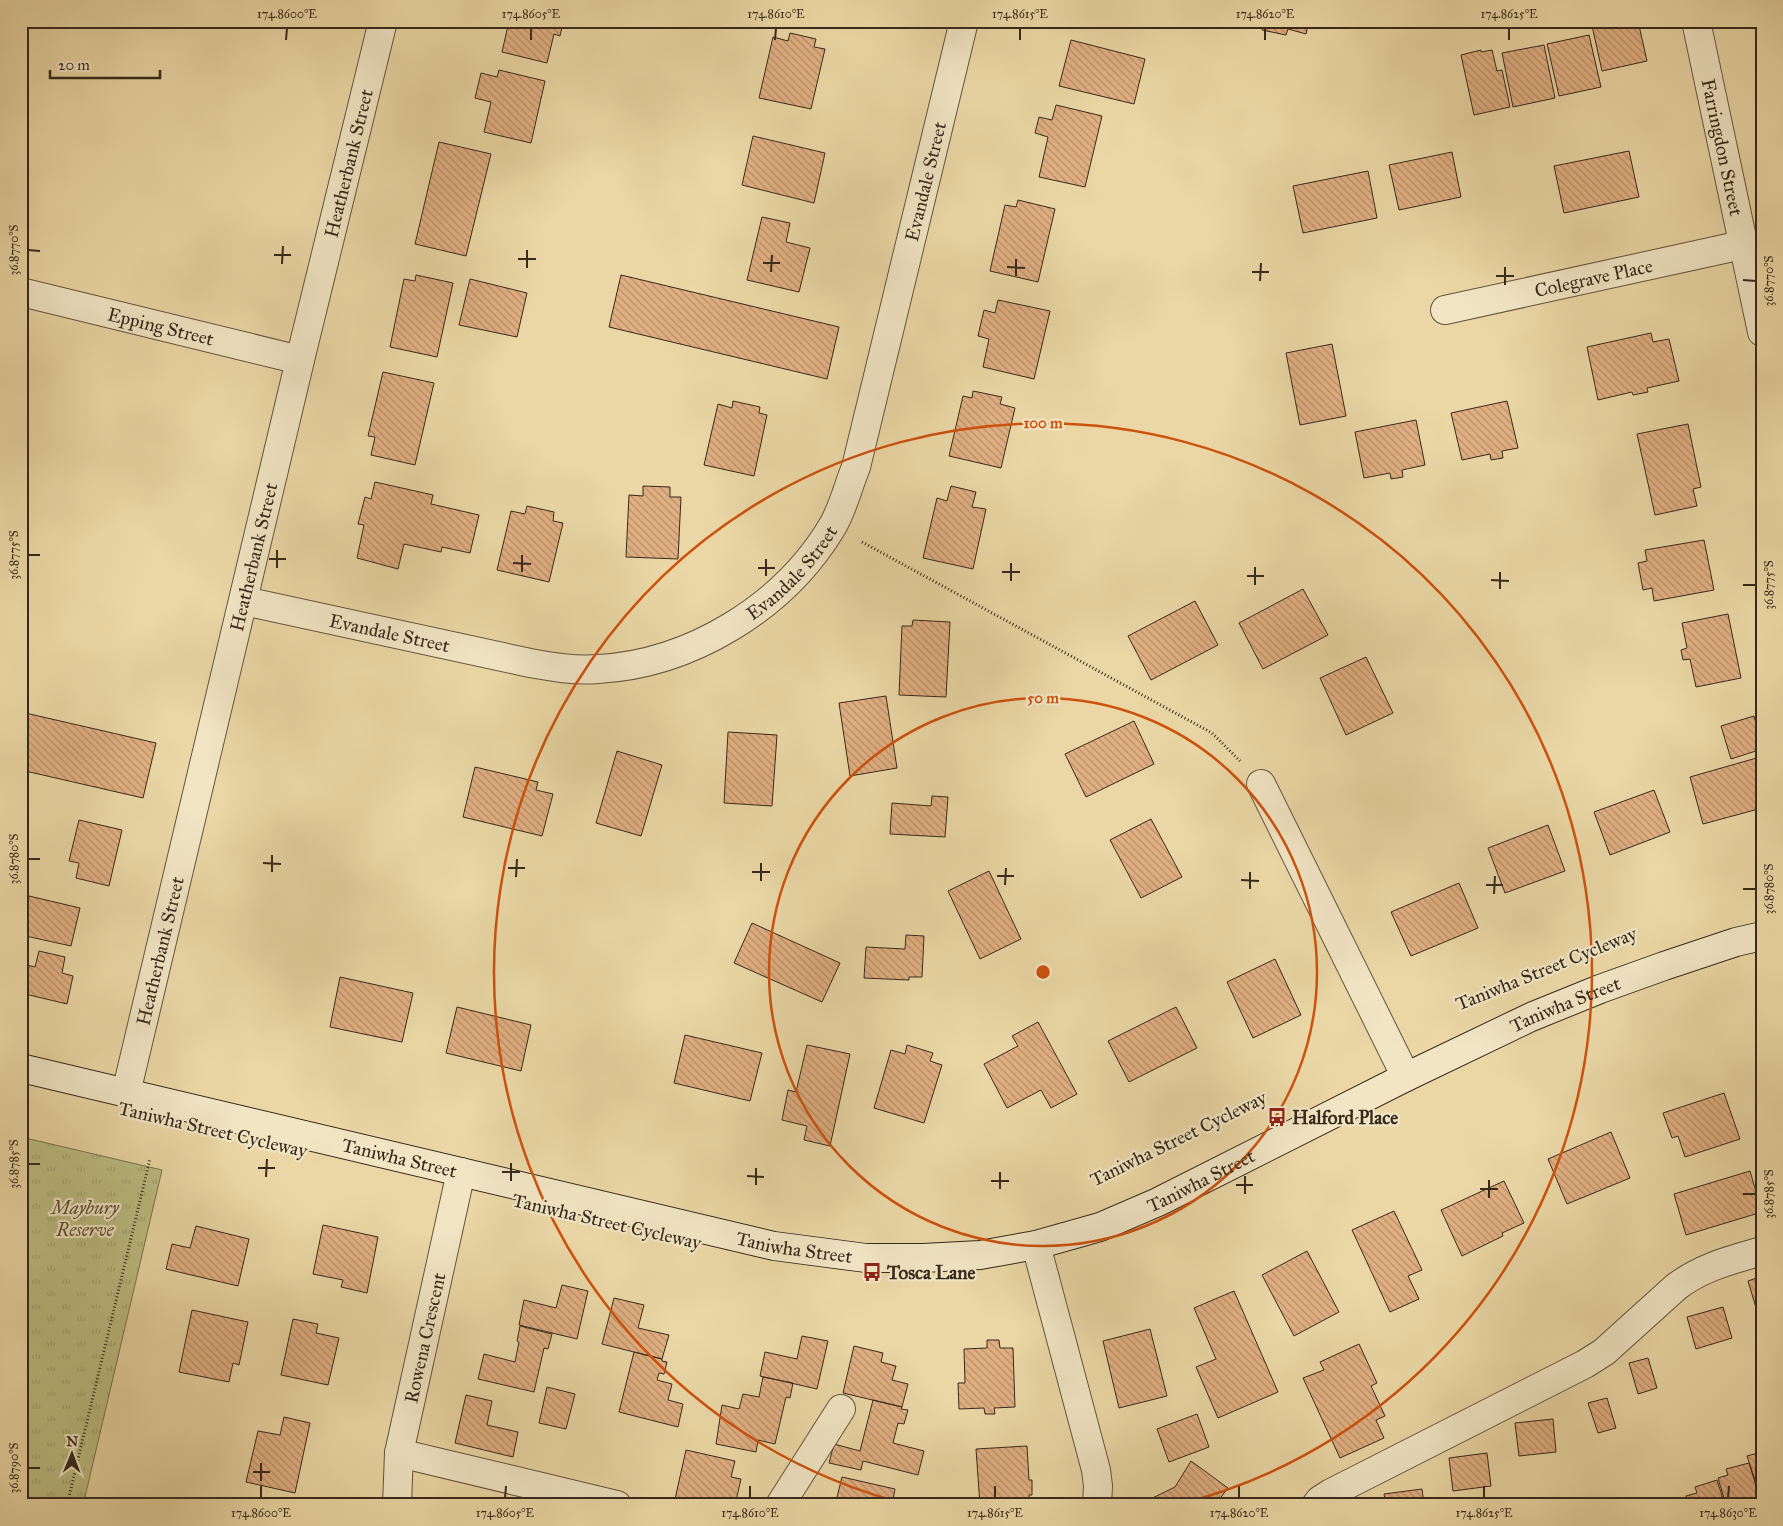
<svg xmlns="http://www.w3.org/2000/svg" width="1783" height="1526" font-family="'IM FELL Great Primer',serif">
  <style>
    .park { fill: url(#park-tufts); stroke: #7a734e }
    .building { fill: url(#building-back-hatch); stroke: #37291b }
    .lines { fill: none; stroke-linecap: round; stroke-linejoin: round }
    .minor-casing { stroke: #64543e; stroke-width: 30 }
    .secondary-casing { stroke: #37291b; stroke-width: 30 }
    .path { stroke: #37291b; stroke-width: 3; stroke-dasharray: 1 2.5; stroke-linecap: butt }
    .minor { stroke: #f1e5c4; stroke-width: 28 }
    .secondary { stroke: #f1e5c4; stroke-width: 28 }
    .ticks { fill: none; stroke: #37291b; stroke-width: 2 }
    .ring { fill: none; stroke: #cd520e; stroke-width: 2.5 }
    .labels { text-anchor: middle; stroke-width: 4.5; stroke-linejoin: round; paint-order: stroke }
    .street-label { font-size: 19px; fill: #37291b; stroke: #f1e5c4 }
    .poi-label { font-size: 19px; font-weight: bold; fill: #37291b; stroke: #f1e5c4; text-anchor: start }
    .park-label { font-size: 19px; font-style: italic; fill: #584e35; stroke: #f1e5c4 }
    .centre { fill: #cd520e; stroke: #f1e5c4; stroke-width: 2.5 }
    .ring-label { font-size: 15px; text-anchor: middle; font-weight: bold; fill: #cd520e; stroke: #f1e5c4; stroke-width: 4.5; stroke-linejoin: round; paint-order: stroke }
    .neatline { fill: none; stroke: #37291b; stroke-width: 2 }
    .ticks-label { font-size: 12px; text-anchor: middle; fill: #37291b }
  </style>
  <defs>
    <pattern id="park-tufts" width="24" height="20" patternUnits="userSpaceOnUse" patternTransform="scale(1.25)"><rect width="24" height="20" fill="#bcbd82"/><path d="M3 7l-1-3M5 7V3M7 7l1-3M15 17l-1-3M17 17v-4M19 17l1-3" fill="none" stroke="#a2a270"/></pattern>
    <pattern id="building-back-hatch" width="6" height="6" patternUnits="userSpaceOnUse" patternTransform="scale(1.25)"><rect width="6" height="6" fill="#e1b082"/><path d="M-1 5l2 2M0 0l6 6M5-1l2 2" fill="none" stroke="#b78f6a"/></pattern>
  </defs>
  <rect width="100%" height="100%" fill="#ead7a5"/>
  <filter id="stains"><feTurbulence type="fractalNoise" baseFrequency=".004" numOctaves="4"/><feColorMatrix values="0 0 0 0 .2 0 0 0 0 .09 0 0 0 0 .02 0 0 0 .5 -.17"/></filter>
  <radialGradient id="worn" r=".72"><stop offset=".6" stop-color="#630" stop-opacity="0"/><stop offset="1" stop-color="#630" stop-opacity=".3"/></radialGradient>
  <path class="park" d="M21,1137L162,1170L85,1497L87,1505H21Z"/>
  <path class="building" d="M509,21H557L563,23L560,36L554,34L547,63L502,52Z
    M1264,21H1309L1306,34L1288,29L1286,35L1262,30Z
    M1591,21H1638L1647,61L1602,71Z
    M790,33L816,39L814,47L825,49L811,109L759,98L773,37L788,41Z
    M1589,35L1601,87L1559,96L1547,44Z
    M1071,40L1145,59L1134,104L1059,86Z
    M1544,45L1555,98L1513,107L1502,53Z
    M1481,50V52L1492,50L1497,71L1502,70L1510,107L1474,115L1461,55Z
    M499,70L545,81L531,143L484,132L491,102L475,98L481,73L497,77Z
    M1056,105L1102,116L1085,187L1039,177L1048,137L1035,133L1039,117L1052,120Z
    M753,136L825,153L814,203L742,185Z
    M439,142L491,154L466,256L415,244Z
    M1629,151L1639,197L1564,213L1554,166Z
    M1452,152L1461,197L1399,210L1389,165Z
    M1368,171L1377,218L1303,233L1293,186Z
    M1018,200L1055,209L1038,282L990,271L1005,205L1016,207Z
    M762,217L790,223L786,242L810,248L799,292L747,280Z
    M416,275L453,283L437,357L390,347L404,279L415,281Z
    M621,275L839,327L827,379L609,327Z
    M470,279L527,293L517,337L459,325Z
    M998,300L1050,311L1034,379L983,367L989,339L978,336L984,310L995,313Z
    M1651,333L1653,342L1669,339L1679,381L1647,388L1648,392L1633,395L1632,392L1598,400L1587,347Z
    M1332,344L1346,416L1300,425L1286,353Z
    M383,372L434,383L415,465L371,455L375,437L368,436Z
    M973,391L1002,397L1000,404L1015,408L1001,468L949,456L963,396L972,398Z
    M733,401L760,407L759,413L767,415L754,476L704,465L718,404L732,408Z
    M1507,401L1518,448L1502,451L1503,458L1491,460L1490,454L1462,460L1451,413Z
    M1416,420L1425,465L1402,470L1403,477L1391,479L1390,473L1364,478L1355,432Z
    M1688,424L1701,487L1693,489L1697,506L1655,515L1637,434Z
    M375,482L433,495L431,504L479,515L470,553L442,547L441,552L404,544L398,569L357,558L364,525L358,524L365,497L371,499Z
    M643,486L670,487V497H681L678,559L626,557L629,495L643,496Z
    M951,486L976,492L972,507L986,509L973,569L923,558L937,498L947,501Z
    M527,506L554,512L553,521L563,523L549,582L497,570L511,511L525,514Z
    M1704,540L1714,590L1654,601L1652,588L1643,590L1638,563L1647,561L1645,550Z
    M1303,589L1328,635L1263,669L1239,623Z
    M1195,601L1218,645L1151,680L1128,636Z
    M1728,614L1741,678L1696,687L1690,659L1683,660L1681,650L1687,648L1682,623Z
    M913,620L950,622L946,697L899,695L902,626H912Z
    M1366,657L1393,713L1346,735L1320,678Z
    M886,696L897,768L850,776L839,703Z
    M21,712L156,743L143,798L21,770Z
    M1754,716L1762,743V749L1731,759L1721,726Z
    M1134,721L1154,764L1086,797L1065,754Z
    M728,732L777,735L772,806L724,803Z
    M617,751L662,765L641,836L596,823Z
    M1760,757L1762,764V808L1703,824L1690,777Z
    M475,767L538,782L536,790L553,794L542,836L463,817Z
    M1654,790L1670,832L1610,855L1594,812Z
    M932,796L948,797L945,837L890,834L892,803L931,806Z
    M1151,819L1182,877L1141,898L1110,840Z
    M79,820L122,830L109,886L76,878L79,863L69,861Z
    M1548,825L1565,871L1505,893L1488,848Z
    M989,871L1021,939L980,959L948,891Z
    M1459,883L1478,928L1411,956L1391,912Z
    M29,896L80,908L71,946L21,935Z
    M752,923L840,963L822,1002L734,963Z
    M906,935L924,936L922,977H909V980L864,978L866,947L905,949Z
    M39,951L65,957L62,973L73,976L67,1004L21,993L27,965L35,967Z
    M1275,959L1301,1015L1253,1038L1227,982Z
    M340,977L413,993L402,1042L330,1027Z
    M457,1007L531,1025L521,1071L446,1053Z
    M1176,1007L1197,1048L1129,1082L1108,1041Z
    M1038,1022L1077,1094L1051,1108L1041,1090L1007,1108L984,1064L1018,1046L1012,1036Z
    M685,1035L762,1053L750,1101L674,1083Z
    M807,1045L850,1054L830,1146L804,1140L807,1126L782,1120L788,1090L796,1092Z
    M907,1045L933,1053L930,1061L942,1065L924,1123L874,1108L891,1050L905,1054Z
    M1724,1093L1740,1139L1685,1157L1678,1136L1672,1138L1663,1113Z
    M1611,1132L1630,1178L1567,1204L1548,1159Z
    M1750,1171L1762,1212L1686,1235L1674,1194Z
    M1504,1181L1524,1223L1502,1233L1503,1236L1462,1256L1441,1210Z
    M1394,1211L1422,1270L1408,1276L1419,1299L1390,1312L1352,1230Z
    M323,1225L378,1237L367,1293L341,1287L343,1280L313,1274Z
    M196,1226L249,1239L238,1286L166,1269L172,1244L190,1248Z
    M1307,1251L1339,1312L1294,1336L1262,1275Z
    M1762,1276V1309L1757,1311L1748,1281Z
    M562,1285L588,1291L577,1339L519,1325L524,1300L556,1308Z
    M1234,1291L1278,1392L1218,1418L1196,1367L1216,1359L1194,1308Z
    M614,1298L644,1305L638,1328L669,1335L662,1359L602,1344Z
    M1723,1307L1732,1338L1696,1349L1687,1317Z
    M192,1310L248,1322L239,1365L233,1363L229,1382L179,1372Z
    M293,1319L318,1324L316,1333L339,1338L328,1385L281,1375Z
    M520,1326L552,1334L548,1349L544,1348L534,1392L478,1379L484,1354L515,1362L519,1342L517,1341Z
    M1150,1329L1167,1396L1119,1408L1103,1341Z
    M802,1336L828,1341L817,1389L760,1376L765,1352L797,1359Z
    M987,1340H999L1000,1348H1013L1015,1407L994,1408L995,1414H985L984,1408L959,1409L958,1383H965L964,1349L987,1348Z
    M1359,1344L1377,1383L1371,1386L1385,1416L1376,1420L1384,1438L1340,1458L1303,1378L1324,1370L1320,1362Z
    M854,1346L883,1353L881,1362L896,1366L892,1380L908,1384L902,1407L843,1393Z
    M634,1352L662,1359V1361L667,1362L664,1374L659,1373L657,1380L672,1384L668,1400L683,1404L678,1427L619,1412Z
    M1648,1358L1657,1388L1638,1394L1629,1363Z
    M763,1377L793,1383L790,1398L786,1397L775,1444L758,1440L756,1452L716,1444L722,1405L739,1409L743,1394L759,1397Z
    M547,1387L575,1394L566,1429L539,1423Z
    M466,1395L492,1401L487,1425L518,1432L513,1457L455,1443Z
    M1607,1398L1616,1428L1598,1433L1588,1403Z
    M873,1400L902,1407L901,1409L908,1410L904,1424L898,1423L893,1443L924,1451L918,1475L863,1461L861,1470L829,1463L834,1444L860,1451Z
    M1197,1414L1209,1447L1169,1462L1157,1429Z
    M284,1417L310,1423L295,1493L246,1482L258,1431L280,1435Z
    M1553,1419L1556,1452L1519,1456L1515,1423Z
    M1762,1445V1495H1760L1747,1456L1758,1453L1756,1447Z
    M1027,1446L1029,1480H1032V1495H1029L1030,1505H980L976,1449Z
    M686,1450L735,1461L731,1477L741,1479L735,1505H700L675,1499Z
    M1487,1453L1491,1486L1453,1491L1449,1458Z
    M1191,1461L1228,1488L1215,1505H1138L1175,1487Z
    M1749,1463L1762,1505H1726L1718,1478L1728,1475L1726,1469Z
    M842,1477L895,1489L892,1505H835Z
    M1717,1480L1725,1505H1689L1686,1496L1697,1493L1695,1487Z
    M1422,1489L1424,1505H1386L1384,1494Z
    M1686,1499L1688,1505H1666Z"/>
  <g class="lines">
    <g class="minor-casing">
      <g id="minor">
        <path id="s1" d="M1696,21L1762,332"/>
        <path id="s2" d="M21,292L300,360"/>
        <path id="s3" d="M1445,310L1742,245"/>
        <path id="s4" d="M244,601L530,663C552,667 575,671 598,669C691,664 784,607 832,527C843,509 848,486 856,467L964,21"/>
        <path d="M1261,784L1406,1077"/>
        <path id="s5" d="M126,1093L300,360L383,21"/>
        <path d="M1036,1245L1096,1470L1098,1486L1097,1505"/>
        <path d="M399,1453L617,1505"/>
        <path id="s6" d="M397,1505L399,1453L461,1172"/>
        <path d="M780,1505L841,1409"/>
        <path d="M1316,1505L1320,1500L1331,1493L1585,1364L1604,1352L1676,1287C1702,1267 1731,1260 1762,1251"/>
      </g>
    </g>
    <g class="secondary-casing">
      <g id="secondary">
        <path id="s7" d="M21,1068L774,1246L866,1258H923L980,1255L1036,1245L1100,1227L1158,1202L1406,1077L1531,1017L1600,989L1664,966L1736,942L1762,936"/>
      </g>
    </g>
    <path class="path" d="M862,542L1212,733L1240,761
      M67,1505L150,1159"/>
    <use href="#minor" class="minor"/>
    <use href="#secondary" class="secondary"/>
  </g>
  <path class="ticks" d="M286,40L287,28M531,40V28M775,40L776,28M1020,40V28M1265,40V28M1509,40V28M28,250L40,251M274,255H291M518,259H536M763,263H780M282,264L283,246M1007,267L1025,268M527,268V250M771,272L772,255M1252,272H1269M1016,276V259M1496,276H1514M1743,280L1756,281M1260,281L1261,263M1505,285V267M28,555H40M269,559H286M513,563L531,564M277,568V550M758,568H775M522,572V555M1002,572H1020M766,576V559M1247,576H1264M1491,580L1509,581M1011,581V563M1255,585V567M1743,585H1756M1500,589V572M28,859H40M263,863L281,864M508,868H525M272,872V855M752,872H770M997,876H1014M516,877L517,859M1241,880L1259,881M761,881V863M1005,885L1006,868M1486,885H1503M1250,889V872M1743,889H1756M1494,894L1495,876M28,1164H40M258,1168H275M502,1172H520M747,1176L764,1177M266,1177L267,1159M511,1181V1163M991,1181H1009M756,1185V1168M1236,1185H1253M1000,1189V1172M1480,1189H1498M1245,1194V1176M1743,1194H1756M1489,1198V1180M28,1468H40M253,1472H270M261,1481V1463M261,1498V1486M505,1498L506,1486M750,1498V1486M995,1498V1486M1239,1498V1486M1484,1498V1486M1728,1498L1729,1486"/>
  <g class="ring">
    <circle cx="1043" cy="972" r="274"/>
    <path d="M910 1505A549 549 0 1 1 1176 1505"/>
  </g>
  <defs>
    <g id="bus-bare" transform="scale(1.5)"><path d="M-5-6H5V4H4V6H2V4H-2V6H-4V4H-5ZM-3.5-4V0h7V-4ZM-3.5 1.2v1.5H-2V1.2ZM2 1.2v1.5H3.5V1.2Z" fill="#8f2418" stroke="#f1e5c4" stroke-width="2.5" paint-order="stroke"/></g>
  </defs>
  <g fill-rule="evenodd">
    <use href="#bus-bare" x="1277" y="1117"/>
    <use href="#bus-bare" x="872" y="1272"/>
  </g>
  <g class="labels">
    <g class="street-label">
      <text dy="7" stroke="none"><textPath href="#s1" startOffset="129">Farringdon Street</textPath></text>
      <text dy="7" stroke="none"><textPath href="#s5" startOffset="956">Heatherbank Street</textPath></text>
      <text dy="7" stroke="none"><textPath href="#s4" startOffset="1004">Evandale Street</textPath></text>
      <text dy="7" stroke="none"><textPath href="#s3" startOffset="152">Colegrave Place</textPath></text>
      <text dy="7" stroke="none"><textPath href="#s2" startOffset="144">Epping Street</textPath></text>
      <text dy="7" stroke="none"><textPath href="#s5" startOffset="551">Heatherbank Street</textPath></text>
      <text dy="7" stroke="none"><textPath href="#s4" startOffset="584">Evandale Street</textPath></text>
      <text dy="7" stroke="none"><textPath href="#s4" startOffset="149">Evandale Street</textPath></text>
      <text dy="7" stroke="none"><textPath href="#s5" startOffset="146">Heatherbank Street</textPath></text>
      <text transform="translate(1546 968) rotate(-22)" y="7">Taniwha Street Cycleway</text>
      <text dy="7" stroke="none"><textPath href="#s7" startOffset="1620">Taniwha Street</textPath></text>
      <text transform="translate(213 1129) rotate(13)" y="7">Taniwha Street Cycleway</text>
      <text transform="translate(1178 1138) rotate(-26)" y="7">Taniwha Street Cycleway</text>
      <text dy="7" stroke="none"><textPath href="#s7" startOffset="389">Taniwha Street</textPath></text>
      <text dy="7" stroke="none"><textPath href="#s7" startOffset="1215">Taniwha Street</textPath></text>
      <text transform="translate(607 1221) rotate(13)" y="7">Taniwha Street Cycleway</text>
      <text dy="7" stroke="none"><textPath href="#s7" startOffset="794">Taniwha Street</textPath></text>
      <text dy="7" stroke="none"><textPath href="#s6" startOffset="170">Rowena Crescent</textPath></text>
    </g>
    <g class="poi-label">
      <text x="1292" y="1124">Halford Place</text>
      <text x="887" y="1279">Tosca Lane</text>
    </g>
    <g class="park-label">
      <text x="85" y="1214">Maybury<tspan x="85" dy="22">Reserve</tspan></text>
    </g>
  </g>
  <circle cx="1043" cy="972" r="8" class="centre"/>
  <g class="ring-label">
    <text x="1043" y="428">100 m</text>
    <text x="1043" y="703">50 m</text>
  </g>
  <rect width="1783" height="1526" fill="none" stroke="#ead7a5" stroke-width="55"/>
  <g transform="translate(72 1454) rotate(1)" stroke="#f1e5c4" stroke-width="4" paint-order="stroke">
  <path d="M0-4L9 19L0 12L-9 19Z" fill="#37291b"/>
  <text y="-8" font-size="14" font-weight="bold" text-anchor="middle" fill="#37291b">N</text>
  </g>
  <path d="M50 70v8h110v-8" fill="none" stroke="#37291b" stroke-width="2.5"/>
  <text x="58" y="70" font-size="15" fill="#37291b" stroke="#f1e5c4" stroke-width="4" paint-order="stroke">20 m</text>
  <rect x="28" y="28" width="1728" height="1470" class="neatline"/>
  <g class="ticks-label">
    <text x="287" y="18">174.8600°E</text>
    <text x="531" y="18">174.8605°E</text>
    <text x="776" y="18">174.8610°E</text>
    <text x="1020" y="18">174.8615°E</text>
    <text x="1265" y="18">174.8620°E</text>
    <text x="1509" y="18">174.8625°E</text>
    <text transform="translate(14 250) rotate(-90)" y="4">36.8770°S</text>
    <text transform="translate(1769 281) rotate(-90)" y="4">36.8770°S</text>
    <text transform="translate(14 555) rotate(-90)" y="4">36.8775°S</text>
    <text transform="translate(1769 585) rotate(-90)" y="4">36.8775°S</text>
    <text transform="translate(14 859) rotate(-90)" y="4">36.8780°S</text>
    <text transform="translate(1769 889) rotate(-90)" y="4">36.8780°S</text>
    <text transform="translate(14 1164) rotate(-90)" y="4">36.8785°S</text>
    <text transform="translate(1769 1194) rotate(-90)" y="4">36.8785°S</text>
    <text transform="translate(14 1468) rotate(-90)" y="4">36.8790°S</text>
    <text x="261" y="1517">174.8600°E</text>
    <text x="505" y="1517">174.8605°E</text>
    <text x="750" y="1517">174.8610°E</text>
    <text x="995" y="1517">174.8615°E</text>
    <text x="1239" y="1517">174.8620°E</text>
    <text x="1484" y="1517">174.8625°E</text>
    <text x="1728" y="1517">174.8630°E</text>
  </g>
  <rect width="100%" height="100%" filter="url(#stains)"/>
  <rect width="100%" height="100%" fill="url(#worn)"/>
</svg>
